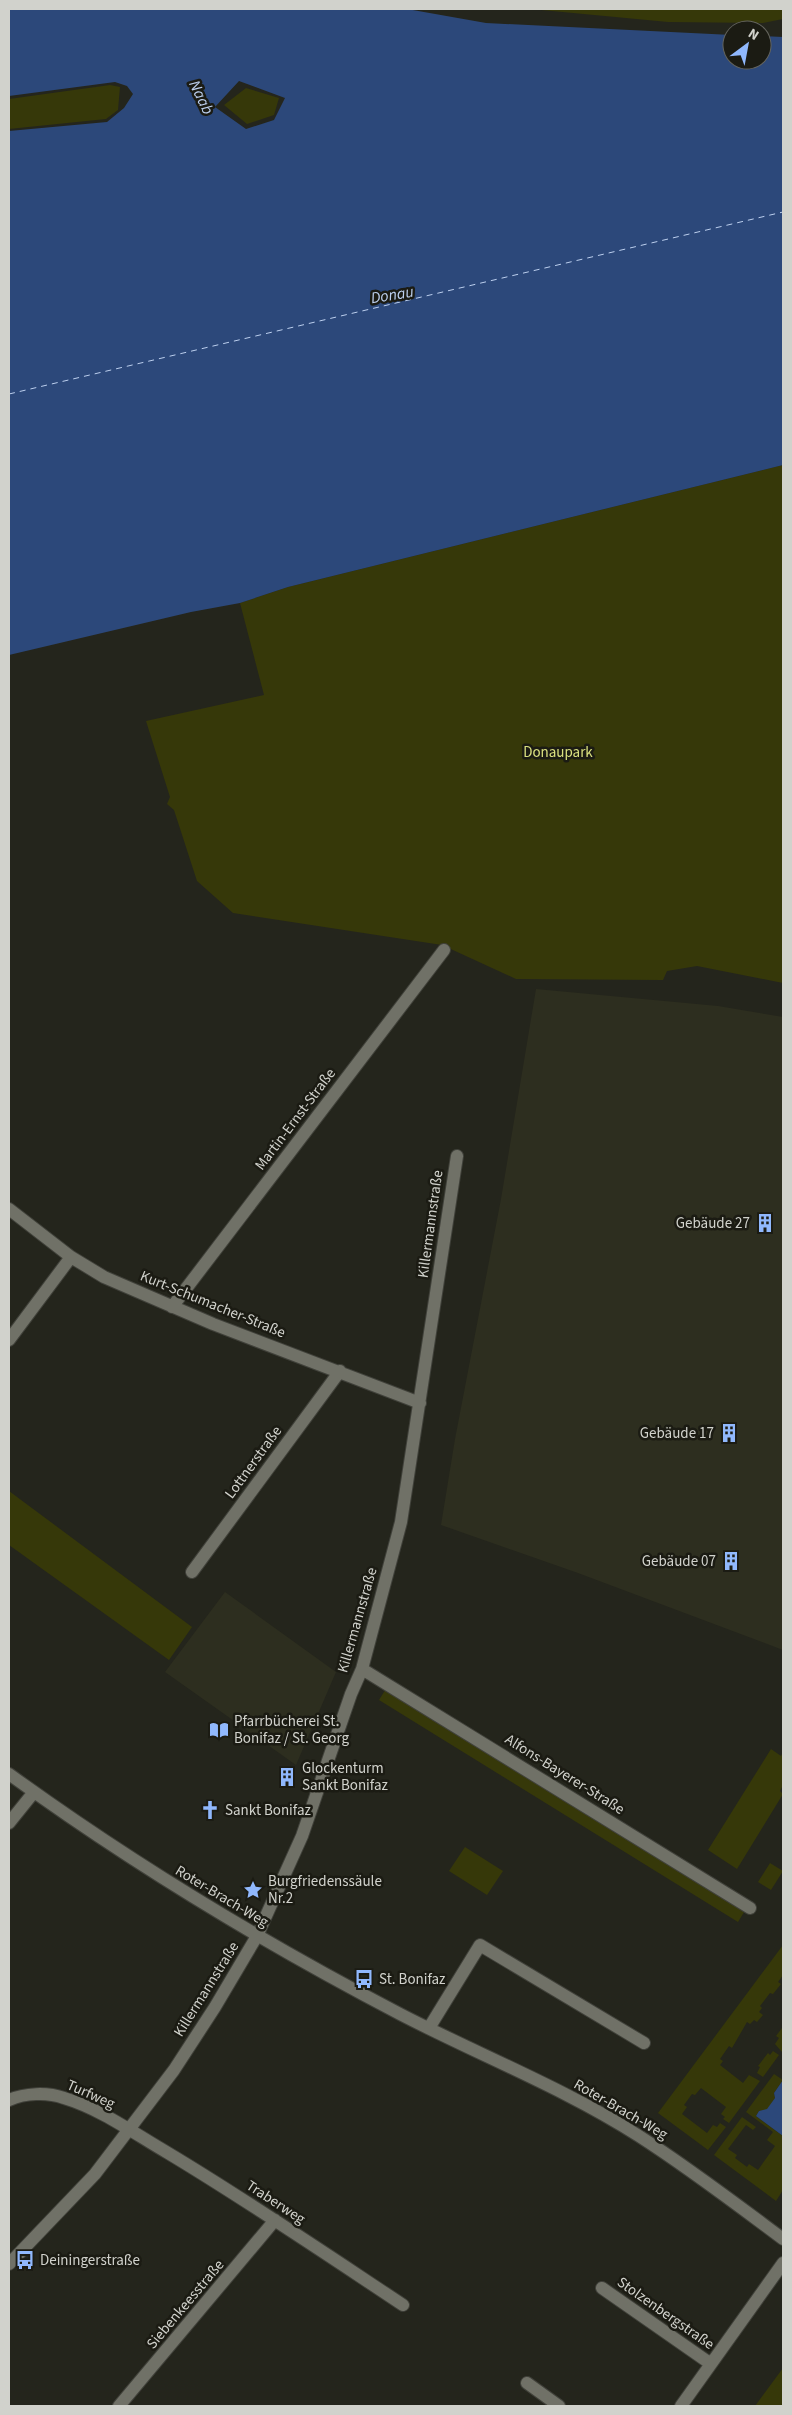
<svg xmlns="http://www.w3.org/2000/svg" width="792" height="2415" font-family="'Source Sans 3',sans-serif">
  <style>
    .built { fill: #2d2e1f }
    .green { fill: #363809 }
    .water { fill: #2c487a; fill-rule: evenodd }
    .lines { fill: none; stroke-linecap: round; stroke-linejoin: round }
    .ferry { stroke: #bdd0ef; stroke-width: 1; stroke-dasharray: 6 5; stroke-linecap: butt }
    .minor-casing { stroke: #40413a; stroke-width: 14 }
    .minor { stroke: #707167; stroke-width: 12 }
    .labels { text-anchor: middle; stroke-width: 5; stroke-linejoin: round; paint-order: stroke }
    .park-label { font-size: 15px; fill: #dae07f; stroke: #1b1b13 }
    .street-label { font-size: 15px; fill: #d1d2cc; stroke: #1b1b13 }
    .poi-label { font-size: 15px; fill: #d1d2cc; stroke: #1b1b13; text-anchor: start }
    .water-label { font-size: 16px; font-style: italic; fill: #bdd0ef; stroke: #1b1b13 }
  </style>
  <rect width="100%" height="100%" fill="#24251c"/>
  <path class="built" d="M536,989L718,1006L783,1017V1650L578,1573L441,1525L455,1439L501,1199Z
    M225,1592L336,1672L296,1765L165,1672Z"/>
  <path class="green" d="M531,9H783V19L763,23L668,22Z
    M110,85L120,87L118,110L106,119L9,129V99Z
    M246,88L279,98L274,115L247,124L224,105Z
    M783,465V983L697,966L667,971L663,980L516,979L442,945L233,913L197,881L174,810L167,804L170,797L146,721L264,695L240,603L288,587Z
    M9,1491L192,1627L169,1660L9,1545Z
    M387,1687L746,1909L738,1922L379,1700Z
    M771,1749L781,1756L783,1752V1785L780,1791L783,1794L737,1869L708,1850Z
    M465,1847L503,1871L487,1895L449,1871Z
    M770,1863L783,1871L771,1890L758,1882Z
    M783,1945V1975L778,1982L781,1984L773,1994L770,1993L760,2006L762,2008L759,2012L763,2015L757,2022L754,2020L750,2024L747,2022L732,2048L729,2046L720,2059L723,2061L720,2065L743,2083L749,2075L760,2081L729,2123L723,2119L725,2117L721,2114L726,2107L701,2088L695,2095L692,2094L684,2105L687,2107L682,2114L707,2133L713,2125L717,2127L720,2123L726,2127L708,2150L658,2113Z
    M782,2028L783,2050L782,2052L775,2044L779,2038L776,2036Z
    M773,2051L779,2055L763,2077L757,2073L760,2067L758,2066L768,2053L770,2055Z
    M774,2074L783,2080L774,2093L775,2098L767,2110L759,2111L756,2116L783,2136V2190L776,2201L714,2155L742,2117L756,2127L753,2130L746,2125L728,2149L737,2155L735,2158L747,2167L749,2164L758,2170L775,2146L767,2140L773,2132L746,2112Z
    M783,2368V2406H755Z"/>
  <path class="water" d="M9,9H407L486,23L732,35V60H762V36L783,37V465L288,587L240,603L191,612L9,655V131L107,122L124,108L133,94L127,86L115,82L9,96ZM239,81L285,98L274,120L246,129L215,107Z
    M783,2080V2136L756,2116L759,2111L767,2109L775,2098L774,2093Z"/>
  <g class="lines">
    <path class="ferry" d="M9,394L783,212"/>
    <g class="minor-casing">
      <path id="minor" d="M9,1209L71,1257L104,1277L213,1324L420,1403
        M172,1307L444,950
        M9,1340L71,1257
        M192,1572L340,1371
        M362,1669L750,1908
        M9,1774C133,1864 264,1943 400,2014C479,2055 564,2088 639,2136C689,2168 736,2204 783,2239
        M9,1823L34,1792
        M429,2028L480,1945L644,2043
        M9,2100C25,2093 47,2092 64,2098C101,2109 135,2134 168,2153C248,2201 326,2254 403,2305
        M9,2264L95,2174L174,2070L215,2007L257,1936L302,1836L351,1694L362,1669L401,1522L457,1156
        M602,2288L711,2364
        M527,2383L559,2406
        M119,2406L275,2220
        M681,2406L783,2263"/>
    </g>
    <use href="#minor" class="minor"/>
  </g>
  <defs>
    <g id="building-bare" transform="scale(1.5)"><path d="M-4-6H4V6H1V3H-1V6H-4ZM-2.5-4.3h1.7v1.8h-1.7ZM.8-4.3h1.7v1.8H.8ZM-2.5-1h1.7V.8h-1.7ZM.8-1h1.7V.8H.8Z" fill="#90b8fd" stroke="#1b1b13" stroke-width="2.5" paint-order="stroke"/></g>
    <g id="library-bare" transform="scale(1.5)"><path d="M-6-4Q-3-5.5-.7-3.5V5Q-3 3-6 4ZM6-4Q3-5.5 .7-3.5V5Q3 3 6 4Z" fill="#90b8fd" stroke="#1b1b13" stroke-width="2.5" paint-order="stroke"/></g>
    <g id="church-bare" transform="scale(1.5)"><path d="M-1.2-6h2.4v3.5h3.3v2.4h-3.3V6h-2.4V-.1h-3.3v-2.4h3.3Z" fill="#90b8fd" stroke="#1b1b13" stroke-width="2.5" paint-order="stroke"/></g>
    <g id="sight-bare" transform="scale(1.5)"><path d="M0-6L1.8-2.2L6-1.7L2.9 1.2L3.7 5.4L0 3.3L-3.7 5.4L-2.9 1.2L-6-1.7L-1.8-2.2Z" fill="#90b8fd" stroke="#1b1b13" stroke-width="2.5" paint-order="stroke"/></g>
    <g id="bus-bare" transform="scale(1.5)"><path d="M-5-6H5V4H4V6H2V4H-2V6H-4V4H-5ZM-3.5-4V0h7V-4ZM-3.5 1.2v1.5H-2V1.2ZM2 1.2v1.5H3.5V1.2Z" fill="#90b8fd" stroke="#1b1b13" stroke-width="2.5" paint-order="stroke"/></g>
  </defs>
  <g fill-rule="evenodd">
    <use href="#building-bare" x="765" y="1223"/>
    <use href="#building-bare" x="729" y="1433"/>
    <use href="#building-bare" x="731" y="1561"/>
    <use href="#library-bare" x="219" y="1730"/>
    <use href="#building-bare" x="287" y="1777"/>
    <use href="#church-bare" x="210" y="1810"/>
    <use href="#sight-bare" x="253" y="1890"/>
    <use href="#bus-bare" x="364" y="1979"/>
    <use href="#bus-bare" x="25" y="2260"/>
  </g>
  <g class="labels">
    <g class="park-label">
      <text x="558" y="757">Donaupark</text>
    </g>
    <g class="street-label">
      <text transform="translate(295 1119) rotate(-53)" y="5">Martin-Ernst-Straße</text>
      <text transform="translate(430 1224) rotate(-82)" y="5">Killermannstraße</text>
      <text transform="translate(213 1304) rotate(22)" y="5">Kurt-Schumacher-Straße</text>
      <text transform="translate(253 1462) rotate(-54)" y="5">Lottnerstraße</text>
      <text transform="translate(357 1620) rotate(-74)" y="5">Killermannstraße</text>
      <text transform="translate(565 1774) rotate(32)" y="5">Alfons-Bayerer-Straße</text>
      <text transform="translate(222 1896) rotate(31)" y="5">Roter-Brach-Weg</text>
      <text transform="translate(206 1989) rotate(-58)" y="5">Killermannstraße</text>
      <text transform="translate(91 2094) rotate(24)" y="5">Turfweg</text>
      <text transform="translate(621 2109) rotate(30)" y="5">Roter-Brach-Weg</text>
      <text transform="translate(276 2202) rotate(33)" y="5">Traberweg</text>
      <text transform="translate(185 2304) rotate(-50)" y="5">Siebenkeesstraße</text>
      <text transform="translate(666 2313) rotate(35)" y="5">Stolzenbergstraße</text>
    </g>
    <g class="poi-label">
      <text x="750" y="1228" text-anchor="end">Gebäude 27</text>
      <text x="714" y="1438" text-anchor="end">Gebäude 17</text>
      <text x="716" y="1566" text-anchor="end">Gebäude 07</text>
      <text x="234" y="1726">Pfarrbücherei St.<tspan x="234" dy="17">Bonifaz / St. Georg</tspan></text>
      <text x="302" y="1773">Glockenturm<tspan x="302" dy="17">Sankt Bonifaz</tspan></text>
      <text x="225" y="1815">Sankt Bonifaz</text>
      <text x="268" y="1886">Burgfriedenssäule<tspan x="268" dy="17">Nr.2</tspan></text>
      <text x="379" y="1984">St. Bonifaz</text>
      <text x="40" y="2265">Deiningerstraße</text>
    </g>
    <g class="water-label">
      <text transform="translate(202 97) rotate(64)" y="6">Naab</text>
      <text transform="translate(392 294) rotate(-9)" y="6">Donau</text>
    </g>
  </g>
  <rect width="792" height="2415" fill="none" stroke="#d1d2cc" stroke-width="20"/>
  <g transform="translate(747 45) rotate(32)"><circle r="24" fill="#1b1b13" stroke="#64645d"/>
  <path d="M0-4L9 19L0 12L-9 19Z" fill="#90b8fd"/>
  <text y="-8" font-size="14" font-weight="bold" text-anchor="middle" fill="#d1d2cc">N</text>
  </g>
</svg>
